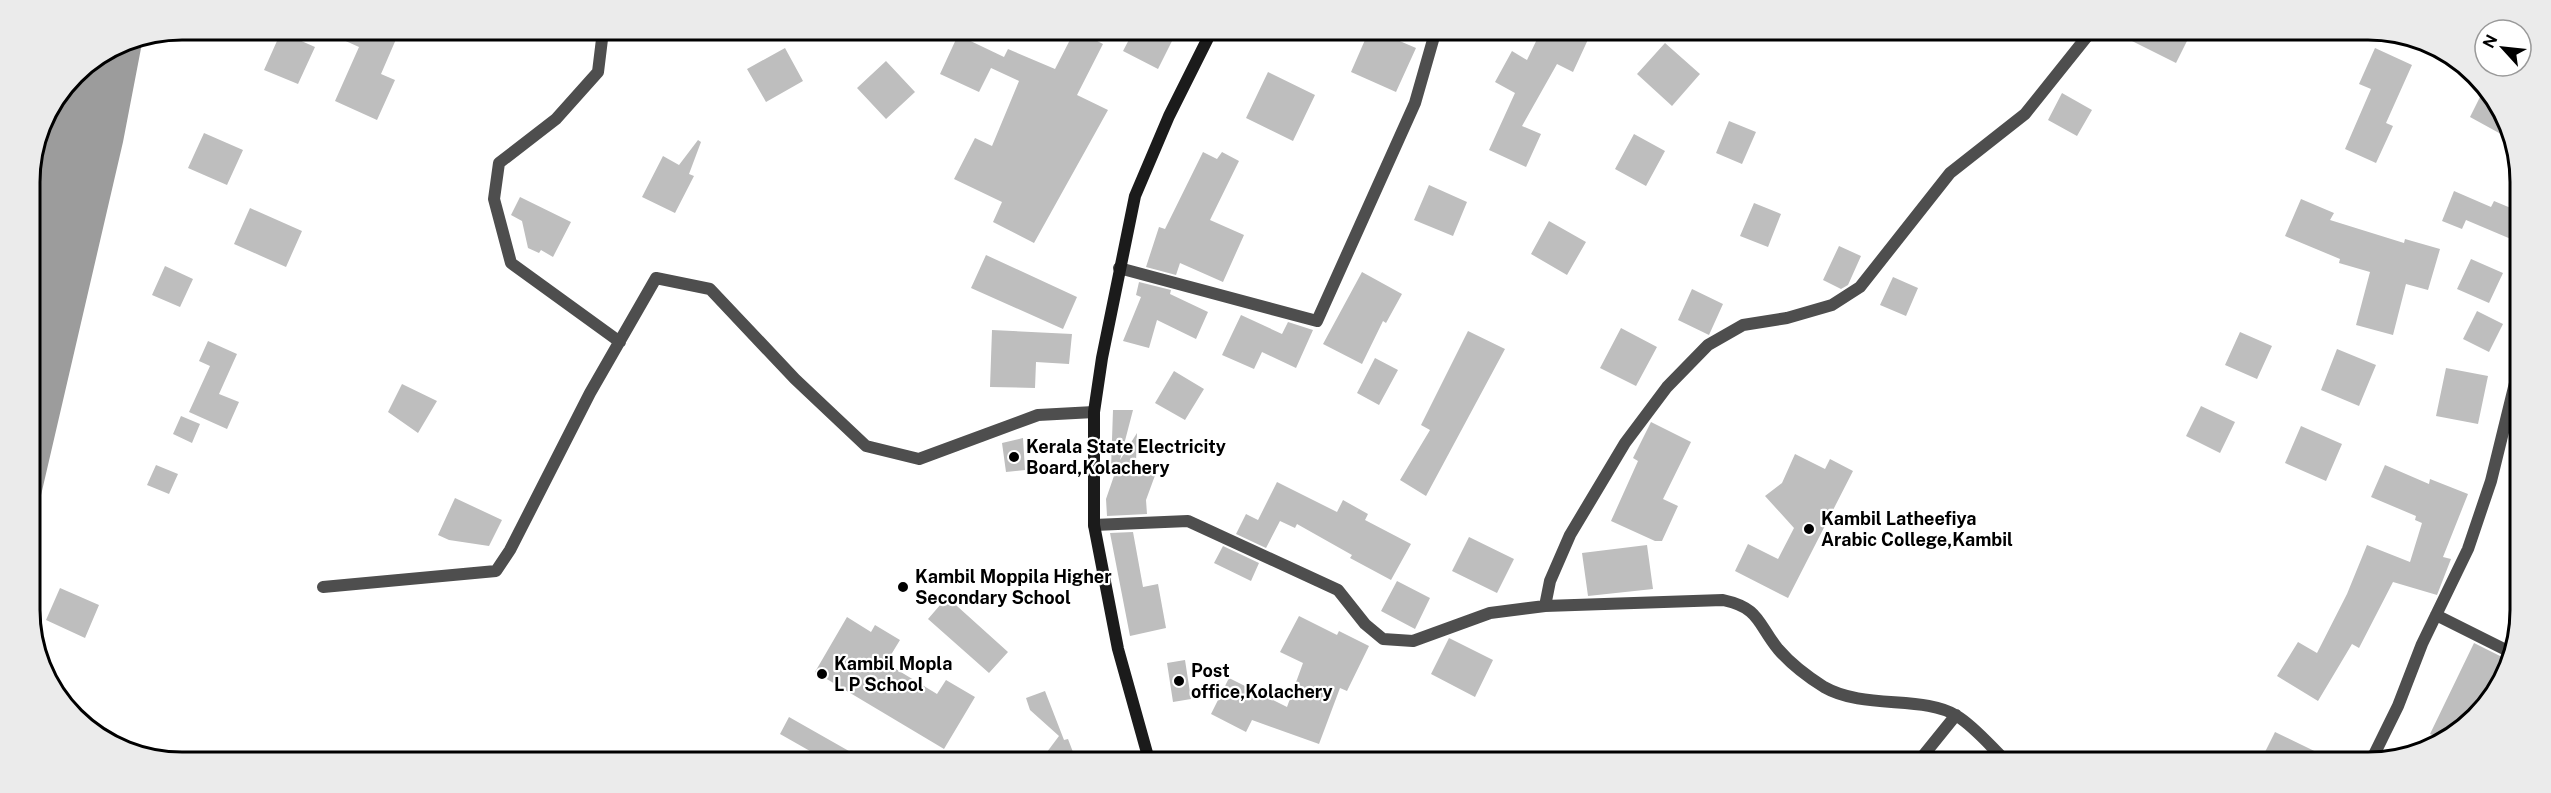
<svg xmlns="http://www.w3.org/2000/svg" width="2551" height="793" font-family="'Public Sans',sans-serif">
  <style>
    .water { fill: #9c9c9c }
    .building { fill: #bebebe }
    .lines { fill: none; stroke-linecap: round; stroke-linejoin: round }
    .minor { stroke: #4e4e4e; stroke-width: 12 }
    .secondary { stroke: #1b1b1b; stroke-width: 12 }
    .poi-dot { fill: #000; stroke: #fff; stroke-width: 2 }
    .labels { text-anchor: middle; stroke-width: 4.5; stroke-linejoin: round; paint-order: stroke }
    .poi-label { font-size: 18px; font-weight: bold; fill: #000; stroke: #fff; text-anchor: start }
    .rim { fill: none; stroke: #000; stroke-width: 3 }
  </style>
  <rect width="100%" height="100%" fill="#fff"/>
  <path class="water" d="M143,38L123,142L32,534L30,173C34,158 35,137 43,123C62,84 99,46 143,38Z"/>
  <path class="building" d="M321,30H400L381,74L395,80L377,120L335,101L359,47Z
    M281,32L315,47L298,84L264,70Z
    M1074,32H1080L1103,44L1077,95L1108,110L1034,243L993,222L1002,202L954,179L975,138L992,146L1019,81L991,68L979,92L940,74L958,35L1004,57L1008,49L1055,69Z
    M1133,32H1160L1173,39L1158,69L1123,51Z
    M1368,33H1381L1416,48L1396,92L1351,72Z
    M1540,33H1591L1573,72L1557,64L1522,126L1541,134L1526,167L1489,150L1515,93L1495,82L1512,51L1527,60Z
    M2118,34L2169,35H2190L2176,63Z
    M1665,43L1700,74L1672,106L1637,74Z
    M785,48L803,81L766,102L747,69Z
    M2375,48L2412,65L2386,123L2393,126L2376,163L2345,149L2371,89L2359,84Z
    M886,61L915,92L886,119L857,88Z
    M1268,72L1315,95L1293,141L1246,118Z
    M2484,89L2497,113L2510,139L2470,117Z
    M2062,93L2092,110L2077,136L2048,120Z
    M1729,121L1756,132L1742,164L1716,153Z
    M204,133L243,150L227,185L188,168Z
    M1634,134L1665,151L1646,186L1615,169Z
    M698,140L701,142L689,174L694,176L675,213L642,197L663,156L679,165Z
    M1203,152L1217,159L1222,152L1239,161L1210,220L1244,235L1223,282L1180,263L1176,275L1146,267L1159,227L1165,229Z
    M1429,185L1467,202L1453,236L1414,220Z
    M2454,191L2491,207L2494,201L2518,211V242L2466,220L2462,229L2442,221Z
    M520,197L571,222L553,257L541,250L539,253L528,248L522,221L511,215Z
    M2301,199L2334,213L2330,220L2404,243L2405,239L2440,249L2428,290L2406,284L2393,335L2356,325L2370,272L2339,263L2340,259L2285,236Z
    M1754,203L1781,214L1768,247L1740,236Z
    M250,208L302,231L286,267L234,244Z
    M1549,221L1586,242L1567,275L1531,254Z
    M1839,246L1861,256L1848,285L1841,289L1823,280Z
    M986,255L1077,297L1063,329L971,288Z
    M2471,259L2503,273L2489,303L2457,289Z
    M165,266L193,279L180,307L152,295Z
    M1362,272L1402,294L1386,323L1383,321L1362,364L1323,344Z
    M1893,277L1918,288L1906,316L1880,305Z
    M1139,282L1171,290L1170,294L1208,312L1196,339L1157,320L1149,348L1123,341L1141,297L1136,295Z
    M1692,289L1723,304L1709,335L1678,320Z
    M2477,311L2503,324L2489,352L2463,339Z
    M1241,315L1282,334L1288,322L1313,330L1296,368L1262,352L1254,369L1222,355Z
    M1621,328L1657,347L1636,386L1600,368Z
    M992,330L1072,334L1069,364L1036,362L1035,388L990,387Z
    M1468,331L1505,349L1426,496L1400,480L1430,430L1421,425Z
    M2240,332L2272,346L2257,379L2225,365Z
    M208,341L237,354L219,394L239,402L227,429L189,412L210,366L199,361Z
    M2337,349L2376,365L2359,406L2321,390Z
    M1375,358L1398,370L1379,405L1357,393Z
    M2446,368L2488,376L2478,424L2436,416Z
    M1174,371L1204,389L1185,420L1155,403Z
    M402,384L437,401L418,433L388,412Z
    M2201,406L2235,422L2220,453L2186,436Z
    M1113,410H1133L1120,460L1137,433L1136,462L1157,470L1146,500L1147,514L1107,516L1106,499L1116,470L1111,469Z
    M181,416L200,424L192,443L173,434Z
    M1651,422L1691,442L1663,499L1678,506L1662,541H1655L1611,521L1638,461L1633,458Z
    M2301,426L2342,444L2326,481L2285,463Z
    M1023,438L1025,470L1006,472L1002,443Z
    M1795,454L1825,469L1830,459L1853,471L1788,598L1735,571L1748,544L1778,559L1794,528L1765,496L1782,483Z
    M156,465L178,474L169,494L147,485Z
    M2385,465L2429,484L2430,479L2468,494L2443,557L2451,559L2437,595L2393,582L2359,648L2352,644L2318,701L2277,676L2298,642L2317,653L2347,594L2367,545L2410,562L2422,523L2415,520L2416,516L2371,497Z
    M1277,482L1337,512L1343,500L1368,514L1365,520L1411,544L1391,580L1350,558L1352,555L1297,524L1295,528L1280,521L1266,548L1236,534L1246,514L1258,520Z
    M455,498L502,520L489,546L449,540L438,535Z
    M1133,532L1143,587L1158,584L1166,628L1130,636L1110,533Z
    M1469,537L1514,559L1497,593L1452,571Z
    M1647,545L1653,589L1588,596L1582,553Z
    M1223,546L1259,563L1251,581L1214,563Z
    M1397,581L1430,598L1415,629L1381,611Z
    M60,588L99,605L85,638L46,620Z
    M947,597L1008,652L989,673L928,619Z
    M1299,616L1337,635L1339,631L1369,646L1347,691L1340,688L1319,744L1252,720L1246,732L1211,714L1229,678L1287,707L1303,663L1280,652Z
    M847,617L871,632L875,625L900,640L886,663L937,694L946,680L975,697L944,749L815,672Z
    M1449,638L1493,660L1475,697L1431,674Z
    M2474,643L2510,661L2490,700L2461,731L2441,739L2430,734Z
    M1185,660L1191,699L1173,702L1167,663Z
    M1045,691L1064,740L1068,739L1076,760H1041L1059,736L1030,710L1026,698Z
    M789,717L863,759H824L780,734Z
    M2275,732L2339,763L2260,762Z"/>
  <g class="lines">
    <path class="minor" d="M603,31L598,72L556,119L499,163L494,199L511,263L620,342
      M1119,268L1317,321L1415,103L1435,33
      M1094,525L1188,521L1338,590L1365,624L1383,639L1413,641L1490,613L1545,606L1723,600C1760,608 1757,623 1778,649C1790,663 1808,677 1824,687C1864,710 1924,695 1957,716C1975,727 1991,747 2007,762
      M323,587L496,571L510,550L590,393L656,278L710,289L795,379L866,446L919,459L1038,415L1094,412
      M1545,606L1550,581L1570,535L1625,443L1667,387L1708,345L1743,325L1787,318L1832,305L1860,287L1950,173L2025,114L2089,34
      M2436,615L2514,654
      M1918,762L1956,715
      M2370,763L2398,706L2422,644L2468,549L2491,481L2517,375"/>
    <path class="secondary" d="M1149,760L1118,649L1094,525V412L1102,358L1135,196L1169,116L1211,32"/>
  </g>
  <g class="poi-dot">
    <circle cx="1014" cy="457" r="6"/>
    <circle cx="1809" cy="529" r="6"/>
    <circle cx="903" cy="587" r="6"/>
    <circle cx="822" cy="674" r="6"/>
    <circle cx="1179" cy="681" r="6"/>
  </g>
  <g class="labels">
    <g class="poi-label">
      <text x="1026" y="453">Kerala State Electricity<tspan x="1026" dy="21">Board,Kolachery</tspan></text>
      <text x="1821" y="525">Kambil Latheefiya<tspan x="1821" dy="21">Arabic College,Kambil</tspan></text>
      <text x="915" y="583">Kambil Moppila Higher<tspan x="915" dy="21">Secondary School</tspan></text>
      <text x="834" y="670">Kambil Mopla<tspan x="834" dy="21">L P School</tspan></text>
      <text x="1191" y="677">Post<tspan x="1191" dy="21">office,Kolachery</tspan></text>
    </g>
  </g>
  <path d="M0 0H2551V793H0ZM182 40H2368A142 142 0 0 1 2510 182V610A142 142 0 0 1 2368 752H182A142 142 0 0 1 40 610V182A142 142 0 0 1 182 40Z" fill="#ebebeb" fill-rule="evenodd"/>
  <path class="rim" d="M182 40H2368A142 142 0 0 1 2510 182V610A142 142 0 0 1 2368 752H182A142 142 0 0 1 40 610V182A142 142 0 0 1 182 40Z"/>
  <g transform="translate(2503 48) rotate(297)"><circle r="28" fill="#ffffff" stroke="#999999" stroke-width="1.5"/>
  <path d="M0-4.5L10 22L0 15L-10 22Z" fill="#000000"/>
  <text y="-9" font-size="16" font-weight="bold" text-anchor="middle" fill="#000000">N</text>
  </g>
</svg>
